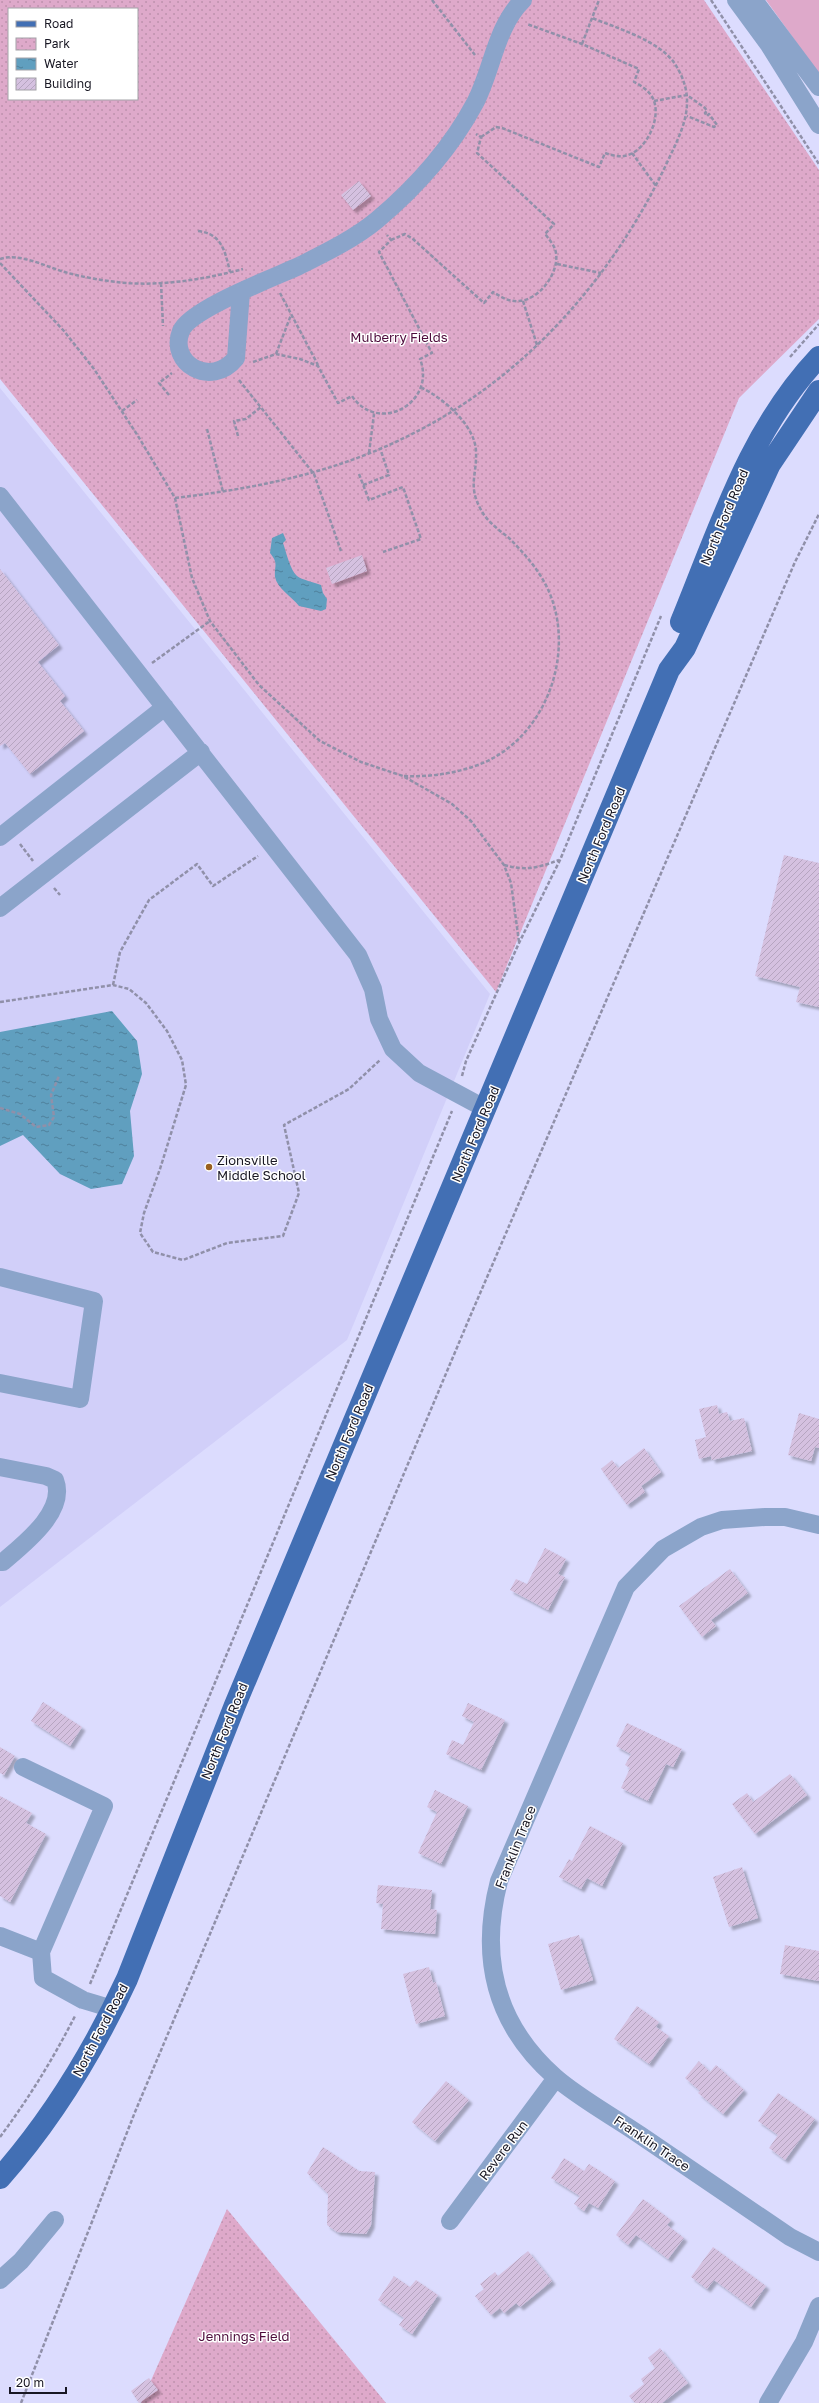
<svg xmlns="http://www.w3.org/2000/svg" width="819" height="2403" font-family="'Golos Text',sans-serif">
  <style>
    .built { fill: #d1cff9 }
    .grass { fill: #dea9ca }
    .park { fill: url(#park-dots); fill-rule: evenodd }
    .water { fill: url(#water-ripples) }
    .building { fill: url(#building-hatch); filter: url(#shadow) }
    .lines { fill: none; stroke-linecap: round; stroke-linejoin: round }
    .path { stroke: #9090a9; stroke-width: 2.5; stroke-dasharray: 4 2; stroke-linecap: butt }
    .minor { stroke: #8ba4ca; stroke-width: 18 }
    .major { stroke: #426fb4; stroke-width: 22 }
    .poi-dot { fill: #9a601e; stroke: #fff; stroke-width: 1.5 }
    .labels { text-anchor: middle; stroke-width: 3; stroke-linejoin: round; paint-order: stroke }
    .park-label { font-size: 13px; fill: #4d0b3b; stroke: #fff }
    .street-label { font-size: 13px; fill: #181723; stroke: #fff }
    .poi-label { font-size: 13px; fill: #181723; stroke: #fff; text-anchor: start }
  </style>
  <defs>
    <pattern id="park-dots" width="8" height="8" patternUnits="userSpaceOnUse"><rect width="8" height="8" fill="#dea9ca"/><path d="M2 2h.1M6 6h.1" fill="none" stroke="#be91ad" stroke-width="1.8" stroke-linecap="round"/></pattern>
    <pattern id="water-ripples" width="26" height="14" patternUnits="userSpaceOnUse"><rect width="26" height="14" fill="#609fbf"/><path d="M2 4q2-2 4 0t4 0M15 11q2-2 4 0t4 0" fill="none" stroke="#4e819b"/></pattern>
    <pattern id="building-hatch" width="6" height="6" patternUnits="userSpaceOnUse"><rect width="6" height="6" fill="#d5c1e0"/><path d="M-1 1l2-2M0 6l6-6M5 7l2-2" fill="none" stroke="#b6a5c0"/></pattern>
    <filter id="shadow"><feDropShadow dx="3.5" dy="3.5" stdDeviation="1" flood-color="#0004"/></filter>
  </defs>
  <rect width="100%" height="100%" fill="#dcdcfe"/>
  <path class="built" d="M0,388L490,994L347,1340L0,1607Z"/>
  <path class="grass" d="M766,0H819V74Z"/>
  <path class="park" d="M0,0H704L819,170V319L739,398L496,992L0,379ZM9,9H137V99H9Z
    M227,2209L386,2403H141Z"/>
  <path class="water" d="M283,533L286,540L283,543C286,551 290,570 297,576C302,580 314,582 321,585L323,593L327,599L326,609L321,611L299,606C292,597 277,588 275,577C274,565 279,564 270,553L272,538Z
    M112,1011L137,1041L142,1074L130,1111L134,1156L122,1184L91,1189L60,1174L23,1135L0,1146V1032Z"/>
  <path class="building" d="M359,181L371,196L353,210L341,195Z
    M362,555L367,571L332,584L326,568Z
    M0,569L59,645L38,662L65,696L60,701L84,731L30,774L5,743L0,746Z
    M784,855L819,863V1007L796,1002L800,987L755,976Z
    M717,1405L719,1414L727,1412L730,1421L744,1418L752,1451L712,1460L711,1456L699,1459L695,1440L706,1437L699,1409Z
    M799,1413L819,1419V1448L815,1447L811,1461L788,1455Z
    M644,1448L661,1472L641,1486L645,1492L627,1505L601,1469L612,1460L618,1468Z
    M545,1548L566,1559L558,1574L565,1577L548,1610L510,1590L516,1579L527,1584Z
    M730,1569L748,1593L711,1620L716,1626L702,1637L679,1606Z
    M43,1702L82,1727L70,1746L31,1721Z
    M468,1703L505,1720L481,1770L446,1754L452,1740L463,1745L474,1722L462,1716Z
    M627,1723L682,1749L673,1767L666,1764L648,1801L621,1788L630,1768L625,1765L631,1754L616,1746Z
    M0,1747L15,1756L4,1775L0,1773Z
    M790,1774L807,1795L755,1834L732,1804L747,1793L753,1802Z
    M435,1790L468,1806L441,1864L418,1853L437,1812L427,1807Z
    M0,1796L32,1813L26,1823L46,1834L10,1902L0,1896Z
    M590,1826L623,1843L602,1886L587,1878L581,1889L559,1877L569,1859L572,1861Z
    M742,1867L758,1918L729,1927L713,1877Z
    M378,1885L432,1890L430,1909L437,1910L435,1934L381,1929L383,1904L376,1903Z
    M579,1935L593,1980L561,1990L548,1944Z
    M785,1945L819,1951V1981L780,1974Z
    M429,1967L433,1983L436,1982L445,2016L416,2024L403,1974Z
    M637,2006L659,2022L656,2027L669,2036L649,2064L614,2039Z
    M699,2061L710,2072L716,2065L744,2090L723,2114L698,2093L700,2091L685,2078Z
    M446,2081L469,2100L435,2141L412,2122Z
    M778,2093L815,2119L785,2160L769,2148L778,2135L758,2121Z
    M323,2147L359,2171L375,2172L371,2225L366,2234L337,2232L327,2225L328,2194L307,2173Z
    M564,2158L584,2171L589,2164L615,2181L598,2208L589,2203L584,2211L574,2204L580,2196L551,2178Z
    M643,2199L671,2220L667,2225L684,2238L668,2259L636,2235L628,2245L616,2235Z
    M713,2247L766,2286L751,2307L714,2280L707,2289L691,2277Z
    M528,2251L552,2281L520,2307L516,2303L504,2313L500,2308L491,2315L475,2296L484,2289L480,2284L495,2272L498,2276Z
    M394,2276L410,2287L416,2280L438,2295L412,2334L399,2325L404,2318L378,2300Z
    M660,2348L688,2383L662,2403H635L629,2396L644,2384L641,2379L655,2368L648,2358Z
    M149,2378L158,2390L139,2403L131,2391Z"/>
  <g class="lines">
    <path class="path" d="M432,0L475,55
      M711,0L819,164
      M582,44L599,0
      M654,101L687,95L705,108L707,111L705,113L707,116L709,114L717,125L714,127L687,116
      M481,137L496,127L502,128L599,167L605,153C611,155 618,157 624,156C645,153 661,120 654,101C651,92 642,86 634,82L639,69L582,44L527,24
      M632,153L656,186
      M198,231C222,234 225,251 230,272
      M391,240L405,234L413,239L484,303L493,292C501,297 509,302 519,301C540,300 562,270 555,249C553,244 549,239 545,234L554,224L477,153L481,137L476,134
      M0,259C20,252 48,268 68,273C83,277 100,280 116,282C157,287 202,280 243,269
      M0,263L64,331L94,369L138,436L175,498L192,578L210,621L259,685L320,741L361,762L403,776L452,804L471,821L504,865L511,883L519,942
      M557,264L601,273
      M161,283L163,326
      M280,293L318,365
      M523,301L537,345
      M276,354L291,315
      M790,357L819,324
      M253,362L276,354L300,359L318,366L338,403L352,396C378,435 437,403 420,359L432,353L379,252L391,240L387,235
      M239,380L314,474L341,551
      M169,395L159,383L172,373
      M122,411L137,400
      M207,429L223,492
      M238,436L234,421L246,419L261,407
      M369,453L374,414
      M359,474L369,500L403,487L421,539L383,552
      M363,485L389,475L380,448
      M175,498C266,487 348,470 429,425C532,368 613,275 664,169C681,132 700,103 675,64C660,41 617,28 592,18
      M152,663L210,621
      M404,776C429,777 452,774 475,766C543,743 576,658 550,594C541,572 525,554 509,538C498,529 486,521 480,508C468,485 477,475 476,452C476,426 443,398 422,388
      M20,844L33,861
      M504,865C527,871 537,868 559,860
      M54,888L60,895
      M113,985L120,952L149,900L197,864L213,886L258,856
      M0,1002L113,985L129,989L146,1003L167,1031L182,1060L186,1085L160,1169L144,1213L140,1233L153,1252L183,1260L227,1243L283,1236L299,1193L284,1125L349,1089L380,1060
      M462,1076L466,1061L519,943L560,860L661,616
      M0,1108L20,1114L36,1127L49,1125L54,1117L51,1095L59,1076
      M90,1984L452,1111
      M0,2137C29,2098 53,2059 75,2016
      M21,2403L135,2112L469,1319L795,562L819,514"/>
    <path class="minor" d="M736,0L769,45L819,125
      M754,0L819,87
      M241,292L236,358C211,389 168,363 181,331C190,309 275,277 299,266C325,253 354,239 377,220C415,188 451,148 475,103C492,71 496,26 523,0
      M0,496L358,955L373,989L379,1019L393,1049L419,1073L486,1109
      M0,837L165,707
      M0,908L201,752
      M0,1277L94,1301L80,1399L0,1383
      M0,1467L46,1476L55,1480C67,1511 24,1544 3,1562H0
      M819,1525L785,1517H765L722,1520L701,1527L663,1549L626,1587L499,1881C479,1958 495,2024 555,2077C579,2098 614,2117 640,2135C690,2169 740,2203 790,2237L819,2252
      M0,1936L41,1952L104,1806L23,1767
      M41,1952L43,1978L83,2000L113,2009
      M450,2221L556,2078
      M0,2280L21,2261L55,2220
      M768,2403L804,2342L819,2306"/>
    <path class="major" d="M681,622C719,530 749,431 819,357
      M0,2178C53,2118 93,2052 127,1979L235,1705L669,670L685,648L770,464L819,391"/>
  </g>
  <circle class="poi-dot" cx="209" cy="1167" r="4"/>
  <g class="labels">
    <g class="park-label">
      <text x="399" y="342">Mulberry Fields</text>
      <text x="244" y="2341">Jennings Field</text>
    </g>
    <g class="street-label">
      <text transform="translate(724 517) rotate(-67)" y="5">North Ford Road</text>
      <text transform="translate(601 835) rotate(-67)" y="5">North Ford Road</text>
      <text transform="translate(475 1134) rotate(-67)" y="5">North Ford Road</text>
      <text transform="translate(349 1432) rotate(-67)" y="5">North Ford Road</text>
      <text transform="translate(224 1731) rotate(-68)" y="5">North Ford Road</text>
      <text transform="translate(515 1847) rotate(-68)" y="5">Franklin Trace</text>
      <text transform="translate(100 2030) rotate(-62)" y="5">North Ford Road</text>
      <text transform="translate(652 2143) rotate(34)" y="5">Franklin Trace</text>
      <text transform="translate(503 2150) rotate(-53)" y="5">Revere Run</text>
    </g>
    <g class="poi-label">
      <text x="217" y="1165">Zionsville<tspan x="217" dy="15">Middle School</tspan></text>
    </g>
  </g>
  <rect x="8" y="8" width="130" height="92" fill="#ffffff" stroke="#a3a2a7"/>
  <rect x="16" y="21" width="20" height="6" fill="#426fb4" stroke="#a3a2a7"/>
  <text x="44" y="28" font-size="12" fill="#181723">Road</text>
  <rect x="16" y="38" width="20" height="12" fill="url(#park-dots)" stroke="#a3a2a7"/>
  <text x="44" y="48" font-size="12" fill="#181723">Park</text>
  <rect x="16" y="58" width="20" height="12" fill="url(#water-ripples)" stroke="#a3a2a7"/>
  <text x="44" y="68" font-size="12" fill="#181723">Water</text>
  <rect x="16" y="78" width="20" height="12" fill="url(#building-hatch)" stroke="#a3a2a7"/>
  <text x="44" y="88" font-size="12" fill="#181723">Building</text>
  <path d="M10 2387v6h56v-6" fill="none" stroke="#181723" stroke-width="2"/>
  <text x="16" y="2387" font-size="12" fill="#181723" stroke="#ffffff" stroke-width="3" paint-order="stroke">20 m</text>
</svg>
